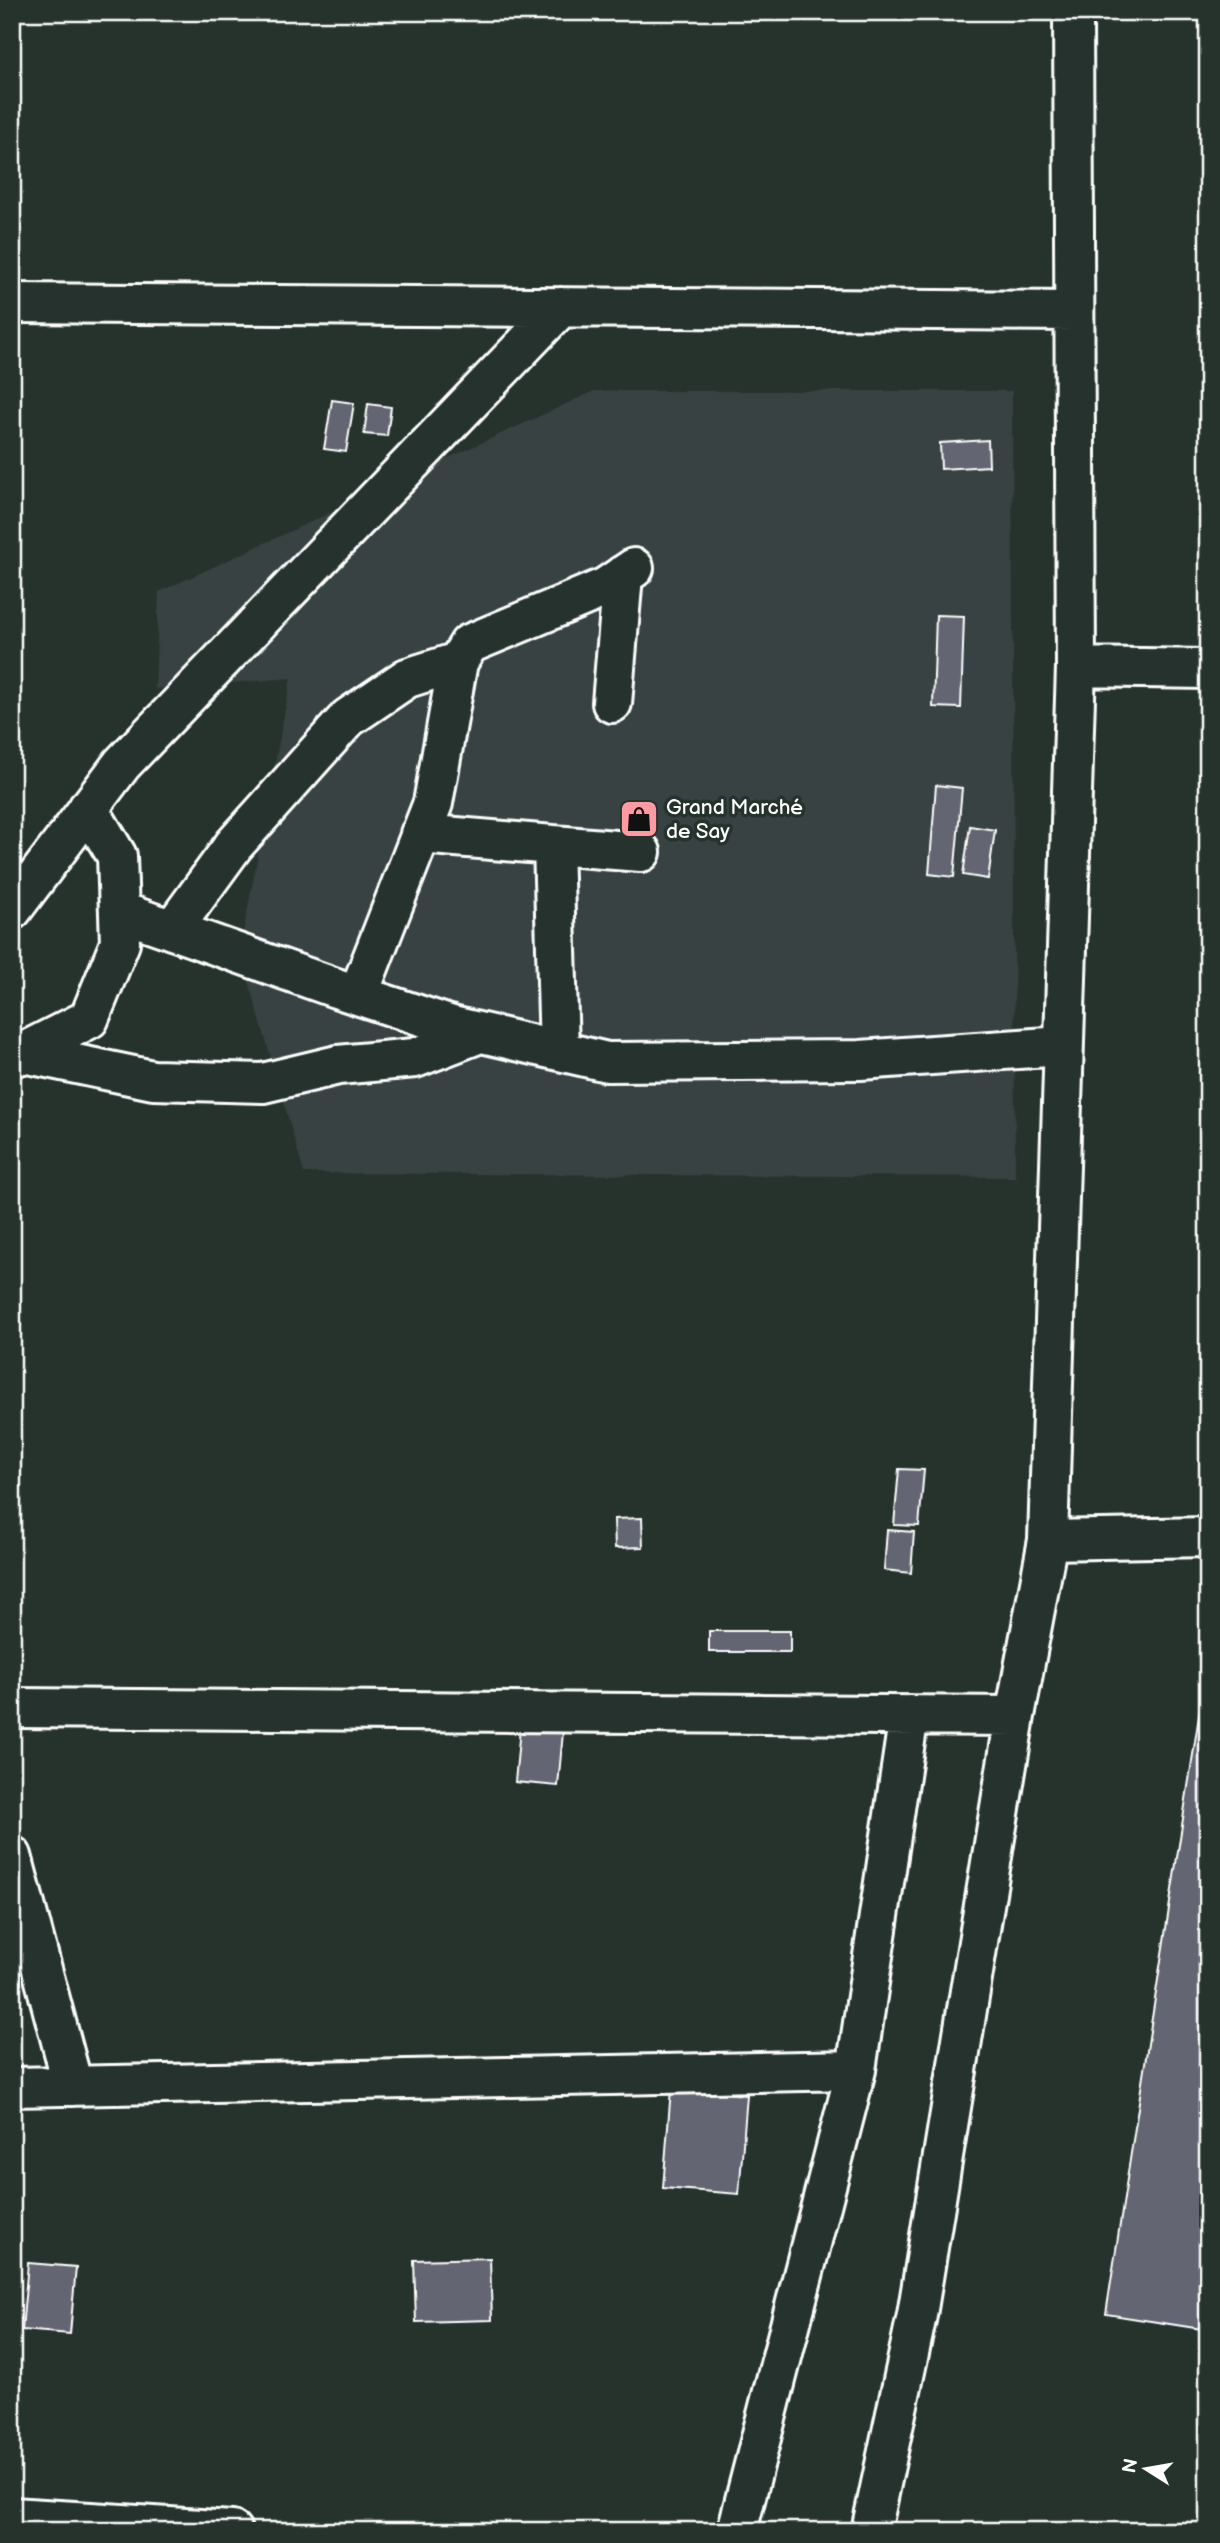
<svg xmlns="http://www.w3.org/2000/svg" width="1220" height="2543" font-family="'Balsamiq Sans',sans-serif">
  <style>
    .built { fill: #384242 }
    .building { fill: #636572; stroke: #fff; stroke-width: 2 }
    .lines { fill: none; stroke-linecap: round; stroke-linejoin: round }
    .minor-casing { stroke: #fff; stroke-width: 44 }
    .minor { stroke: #26332d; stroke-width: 38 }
    .labels { text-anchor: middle; stroke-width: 7; stroke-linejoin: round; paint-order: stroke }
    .poi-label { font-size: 21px; fill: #fff; stroke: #26332d; text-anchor: start }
  </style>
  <rect width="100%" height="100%" fill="#26332d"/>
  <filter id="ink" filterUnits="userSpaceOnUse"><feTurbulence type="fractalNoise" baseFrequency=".0143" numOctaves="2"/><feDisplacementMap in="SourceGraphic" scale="14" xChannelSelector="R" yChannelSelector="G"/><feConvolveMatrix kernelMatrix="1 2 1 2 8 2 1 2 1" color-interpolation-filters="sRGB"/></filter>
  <g filter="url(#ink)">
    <path class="built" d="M594,391H1012L1015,1177L304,1173L240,950L291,678L155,689L159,592Z"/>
    <path class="building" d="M332,400L354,403L346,452L324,449Z
      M368,404L391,407L387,436L364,434Z
      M988,440L989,466L941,469L940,443Z
      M936,615L964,616L961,708L933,707Z
      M936,785L962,788L954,877L929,874Z
      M970,826L995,830L988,879L963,875Z
      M899,1469L924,1470L919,1526L894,1525Z
      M642,1518L643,1547L615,1548L614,1519Z
      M887,1530L914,1532L911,1573L884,1570Z
      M709,1631H790V1652H709Z
      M1208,1658V2330L1106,2314Z
      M520,1728L563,1732L558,1786L515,1782Z
      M671,2089L747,2095L739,2194L663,2188Z
      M490,2258L492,2320L416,2322L414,2260Z
      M28,2263L76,2267L70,2334L22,2330Z"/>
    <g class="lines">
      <g class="minor-casing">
        <path id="minor" d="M12,303L1074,311
          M1076,667L1208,669
          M612,703L623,575
          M420,834L553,845L559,1051
          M553,845L641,852
          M12,910L122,764L561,307
          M119,911L336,988L452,1026L607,1062L860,1060L1063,1046
          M172,930L234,845L348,718L407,678L458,662
          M358,995L433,803L458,662L469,644L606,587L634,568
          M23,1053L153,1080L263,1083L338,1065L415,1058L480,1033
          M14,1057L89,1019L120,943L117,856L88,808
          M1048,1540L1208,1537
          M12,1708L1015,1716
          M12,1856L73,2086
          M12,2087L856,2070
          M12,2517L232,2531
          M737,2531L856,2070L909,1715
          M871,2531L917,2315L1015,1716L1048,1540L1076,667L1073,12"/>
      </g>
      <use href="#minor" class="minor"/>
    </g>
  </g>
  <defs>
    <g id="shop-square" transform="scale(2.0125)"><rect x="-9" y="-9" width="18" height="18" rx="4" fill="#ff9aa2" stroke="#26332d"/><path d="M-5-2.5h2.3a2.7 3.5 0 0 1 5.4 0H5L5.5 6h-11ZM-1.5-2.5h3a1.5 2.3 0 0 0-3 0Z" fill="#111"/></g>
  </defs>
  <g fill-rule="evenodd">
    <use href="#shop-square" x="639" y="819"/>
  </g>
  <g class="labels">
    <g class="poi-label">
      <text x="666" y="814">Grand Marché<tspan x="666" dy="24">de Say</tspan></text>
    </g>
  </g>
  <rect width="1220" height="2543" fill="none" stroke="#26332d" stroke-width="42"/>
  <rect x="21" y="21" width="1178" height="2501" fill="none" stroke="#fff" stroke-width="2.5" filter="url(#ink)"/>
  <g transform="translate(1146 2469) rotate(281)" stroke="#26332d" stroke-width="5" paint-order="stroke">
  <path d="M0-5L12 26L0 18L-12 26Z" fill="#ffffff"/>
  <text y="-10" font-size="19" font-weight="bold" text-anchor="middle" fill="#ffffff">N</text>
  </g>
</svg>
